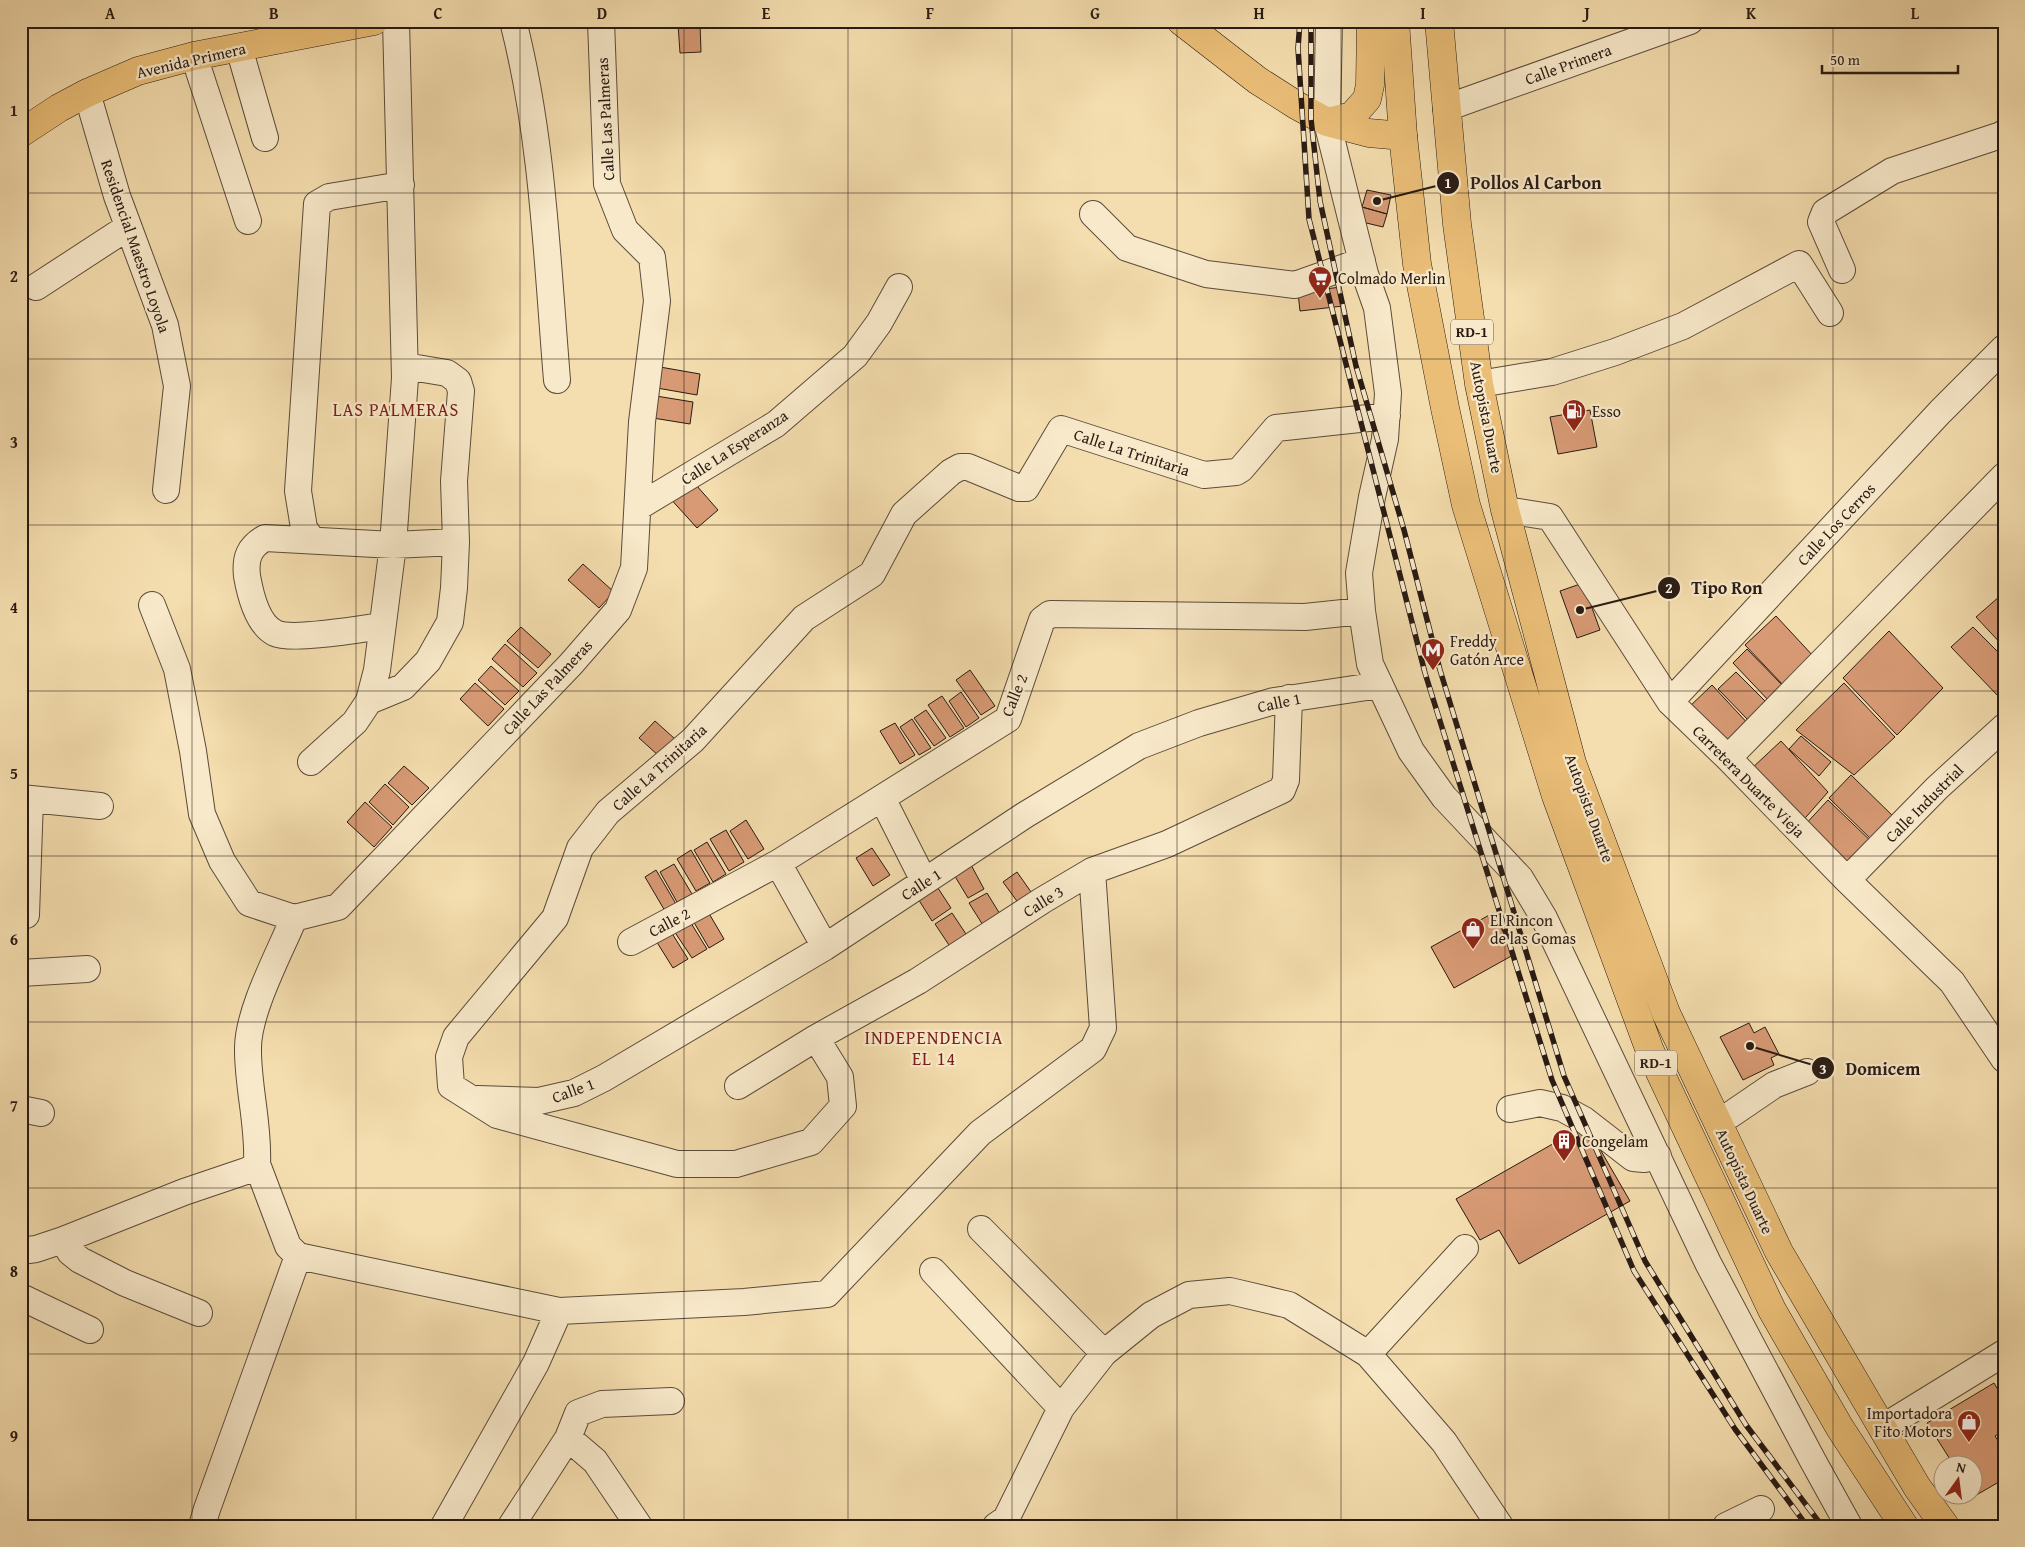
<svg xmlns="http://www.w3.org/2000/svg" width="2025" height="1547" font-family="'Gentium Book Plus',serif">
  <style>
    .building { fill: #d79a74; stroke: #281a13 }
    .lines { fill: none; stroke-linecap: round; stroke-linejoin: round }
    .minor-casing { stroke: #5b4b3a; stroke-width: 28 }
    .major-casing { stroke: #281a13; stroke-width: 29 }
    .highway-casing { stroke: #281a13; stroke-width: 29 }
    .minor { stroke: #f8e9ca; stroke-width: 26 }
    .major { stroke: #eabe77; stroke-width: 28 }
    .highway { stroke: #eabe77; stroke-width: 28 }
    .rail-casing { stroke: #281a13; stroke-width: 5.5 }
    .rail { stroke: #f8e9ca; stroke-width: 4; stroke-dasharray: 11; stroke-linecap: butt }
    .grid { fill: none; stroke: #281a13; stroke-width: 1; stroke-opacity: 0.55 }
    .labels { text-anchor: middle; stroke-width: 4.5; stroke-linejoin: round; paint-order: stroke }
    .shield { fill: #f8e9ca; stroke: #66584a; stroke-width: 1 }
    .shield-label { font-size: 15px; font-weight: bold; fill: #281a13 }
    .street-label { font-size: 16px; fill: #281a13; stroke: #f8e9ca }
    .poi-label { font-size: 16px; fill: #281a13; stroke: #f8e9ca; text-anchor: start }
    .neighbourhood-label { font-size: 18px; letter-spacing: 1px; fill: #7a1f14; stroke: #f8e9ca }
    .leader { fill: none; stroke: #281a13; stroke-width: 2 }
    .callout-dot { fill: #281a13; stroke: #f8e9ca; stroke-width: 2 }
    .mark-label { font-size: 15px; text-anchor: middle; font-weight: bold; fill: #fff }
    .callout-label { font-size: 18px; text-anchor: middle; font-weight: bold; fill: #281a13; stroke: #f8e9ca; stroke-width: 4.5; stroke-linejoin: round; paint-order: stroke }
    .neatline { fill: none; stroke: #281a13; stroke-width: 2 }
    .grid-label { font-size: 16px; text-anchor: middle; font-weight: bold; fill: #281a13 }
  </style>
  <rect width="100%" height="100%" fill="#f4ddae"/>
  <filter id="stains"><feTurbulence type="fractalNoise" baseFrequency=".004" numOctaves="4"/><feColorMatrix values="0 0 0 0 .2 0 0 0 0 .09 0 0 0 0 .02 0 0 0 .5 -.17"/></filter>
  <radialGradient id="worn" r=".72"><stop offset=".6" stop-color="#630" stop-opacity="0"/><stop offset="1" stop-color="#630" stop-opacity=".3"/></radialGradient>
  <path class="building" d="M700,23L701,52L680,53L678,24Z
    M1367,190L1391,195L1387,214L1362,207Z
    M1362,207L1387,214L1383,227L1358,221Z
    M1340,287L1343,306L1300,311L1298,293Z
    M660,367L700,374L697,395L657,388Z
    M656,396L693,402L690,424L653,418Z
    M1590,410L1597,447L1558,454L1550,417Z
    M689,477L718,510L697,528L668,496Z
    M583,564L614,592L599,608L568,580Z
    M1583,583L1600,630L1577,638L1560,591Z
    M2000,596L2004,599V647L1976,617Z
    M1776,616L1815,658L1784,686L1745,645Z
    M521,627L551,654L538,668L507,641Z
    M1973,627L2004,658V690L1998,696L1951,647Z
    M1889,631L1943,688L1897,735L1843,678Z
    M505,644L537,673L523,687L492,659Z
    M1747,649L1785,688L1770,702L1733,663Z
    M491,666L519,691L505,705L478,680Z
    M970,670L995,706L981,715L956,680Z
    M1736,672L1766,702L1748,720L1718,689Z
    M475,683L504,709L488,726L460,699Z
    M1844,683L1895,737L1854,775L1796,730Z
    M1712,685L1752,728L1726,752L1686,710Z
    M961,692L979,718L966,727L949,701Z
    M942,696L964,728L950,737L928,705Z
    M926,710L946,738L934,746L914,718Z
    M912,719L931,748L919,755L900,727Z
    M655,721L675,739L659,756L639,738Z
    M895,723L915,755L900,764L880,731Z
    M1801,736L1831,762L1819,776L1789,749Z
    M1781,741L1828,792L1799,825L1750,770Z
    M404,766L429,788L412,805L388,783Z
    M1851,775L1898,821L1876,844L1829,798Z
    M385,784L409,807L393,825L369,802Z
    M1828,800L1876,846L1850,874L1802,828Z
    M365,802L392,827L374,847L347,822Z
    M746,820L764,849L748,859L730,831Z
    M726,830L744,862L729,871L710,839Z
    M707,842L726,874L713,882L694,850Z
    M872,848L890,875L873,886L856,858Z
    M691,850L710,883L696,891L677,859Z
    M970,863L984,889L968,898L953,873Z
    M674,864L692,894L677,902L660,872Z
    M656,870L676,904L665,911L645,877Z
    M1017,872L1036,899L1022,908L1003,882Z
    M934,882L951,908L932,921L915,894Z
    M987,893L1003,919L986,930L969,903Z
    M704,905L724,939L709,948L689,914Z
    M952,913L968,937L951,948L935,924Z
    M1493,913L1515,954L1454,988L1431,947Z
    M686,915L707,949L692,958L670,925Z
    M668,927L688,959L673,968L653,936Z
    M1749,1023L1754,1033L1765,1027L1779,1054L1771,1058L1774,1065L1743,1080L1720,1037Z
    M1586,1125L1630,1201L1519,1264L1499,1230L1480,1240L1456,1199Z
    M1994,1383L2004,1400V1430L1995,1436L2004,1450V1479L1973,1497L1971,1494L1972,1464H1953L1927,1423Z"/>
  <g class="lines">
    <g class="minor-casing">
      <path id="minor" d="M513,21C543,138 547,260 557,380
        M1329,21L1327,122L1365,274L1377,308L1388,393L1385,439L1372,497L1359,573L1362,611L1370,664L1411,751L1444,797L1520,878L1544,918L1708,1263L1813,1461L1849,1526
        M239,48L265,138
        M194,56L248,221
        M87,93L117,196L165,325L177,386L166,490
        M1446,108L1690,21
        M1093,214L1127,248L1206,274L1295,285L1362,261
        M1842,270L1821,222L1825,212L1892,171L2001,135L2004,133
        M36,287L128,227
        M1479,384L1552,372L1615,352L1683,326L1799,264L1830,313
        M638,507L776,424L855,356L879,323L899,287
        M1505,510L1550,517L1670,702L1728,758L1847,880L1952,982L2004,1059
        M312,540L304,528L298,491L317,204L329,197L401,185
        M152,605L177,669L193,751L202,814L222,861L249,903L294,918L338,907L571,664L618,610L634,568L642,422L657,301L652,257L625,230L607,184L601,21
        M382,626C361,629 292,641 275,633C257,624 250,593 247,576C245,558 249,547 265,538L393,545L456,542
        M369,701L403,687L428,661L450,622L454,588L456,542L454,481L461,391L458,381L447,373L405,366
        M1670,702L1940,412L2004,348
        M1728,758L2004,476
        M311,762L355,722L369,701L377,670L393,545L405,378L396,21
        M21,798L100,806
        M882,798L924,881
        M778,863L825,947
        M1847,880L1937,788L2004,727
        M26,915L30,799
        M631,942L778,863L1008,719L1042,620L1050,614L1305,617L1362,611
        M21,973L87,969
        M816,1038L840,1077L843,1106L811,1142L736,1164H677L497,1115L451,1086L449,1057L456,1037L555,918L580,848L608,812L693,740L804,618L872,574L904,514L951,472L960,467H968L1019,488H1026L1061,429L1204,475L1236,472L1241,469L1276,428L1387,416
        M738,1086L816,1038L918,981L1043,900L1092,871L1167,844L1282,790L1286,780L1289,698
        M478,1099L539,1101L574,1093L604,1078L825,947L1025,815L1139,746L1199,723L1274,701L1380,685
        M21,1109L41,1113
        M1510,1109L1540,1103L1562,1108L1584,1120L1633,1158L1644,1159L1658,1156
        M1717,1121L1730,1115L1774,1085L1807,1072
        M257,1164L288,1246L298,1256L559,1311
        M981,1229L1104,1353
        M63,1240L70,1252L80,1260L125,1283L199,1313
        M21,1251L36,1249L63,1240L184,1192L249,1170L257,1164C259,1125 248,1089 248,1050C247,1013 279,954 294,918
        M933,1271L1061,1408
        M21,1297L90,1330
        M1368,1354L1465,1248
        M1882,1428L2004,1353
        M568,1438L595,1461L639,1526
        M202,1526L207,1509L298,1256
        M444,1526L536,1363L559,1311L744,1302L827,1294L980,1133L1093,1049L1103,1028L1092,871
        M511,1526L568,1438L578,1413L602,1404L671,1401
        M996,1526L1006,1519L1061,1408L1104,1353L1151,1315L1189,1295L1230,1291L1289,1305L1368,1354L1444,1442L1500,1526
        M1726,1526L1761,1509"/>
    </g>
    <g class="major-casing">
      <path id="major" d="M1181,21L1257,80L1296,105L1327,122L1369,133L1403,136
        M1327,122L1352,116L1367,99L1370,85L1371,21
        M21,133L59,108L87,93L138,71L194,56L374,21"/>
    </g>
    <g class="highway-casing">
      <path id="highway" d="M1395,21L1403,136L1417,264L1445,408L1466,505L1556,796L1650,1051L1772,1310L1840,1428L1904,1526
        M1439,21L1457,224L1479,384L1505,510L1572,763L1666,1013L1779,1252L1917,1487L1945,1526"/>
    </g>
    <use href="#minor" class="minor"/>
    <use href="#major" class="major"/>
    <use href="#highway" class="highway"/>
    <g class="rail-casing">
      <path id="rail" d="M1300,21L1298,48L1309,219L1425,673L1552,1080L1634,1271L1735,1429L1807,1526
        M1311,21V119L1320,201L1356,366L1404,530L1440,670L1564,1076L1645,1261L1746,1425L1822,1526"/>
    </g>
    <use href="#rail" class="rail"/>
  </g>
  <path class="grid" d="M192,21V1526M356,21V1526M520,21V1526M684,21V1526M848,21V1526M1012,21V1526M1177,21V1526M1341,21V1526M1505,21V1526M1669,21V1526M1833,21V1526M21,193H2004M21,359H2004M21,525H2004M21,691H2004M21,856H2004M21,1022H2004M21,1188H2004M21,1354H2004"/>
  <defs>
    <g id="supermarket-pin" transform="scale(1.25)"><path d="M0 17L-7.5 6A9.5 9.5 0 1 1 7.5 6Z" fill="#8f2418" stroke="#f8e9ca"/><path d="M-6-5.5h2.5l.6 2H6L4.5 2H-2.5L-4.4-4H-6ZM-1.5 3.2a1.3 1.3 0 1 0 .1 0ZM3 3.2a1.3 1.3 0 1 0 .1 0Z" fill="#fff"/></g>
    <g id="fuel-pin" transform="scale(1.25)"><path d="M0 17L-7.5 6A9.5 9.5 0 1 1 7.5 6Z" fill="#8f2418" stroke="#f8e9ca"/><path d="M-5.5-6h7V0h2V4h1.3V-2.5L3-4.5l.8-.8L6-3V5H2.5V1h-1V6h-7ZM-4.2-4.7v3.2H.2V-4.7Z" fill="#fff"/></g>
    <g id="metro-pin" transform="scale(1.25)"><path d="M0 17L-7.5 6A9.5 9.5 0 1 1 7.5 6Z" fill="#8f2418" stroke="#f8e9ca"/><path d="M-5.5 5V-5H-3L0 0L3-5H5.5V5H3V-.5L0 4L-3-.5V5Z" fill="#fff"/></g>
    <g id="shop-pin" transform="scale(1.25)"><path d="M0 17L-7.5 6A9.5 9.5 0 1 1 7.5 6Z" fill="#8f2418" stroke="#f8e9ca"/><path d="M-5-2.5h2.3a2.7 3.5 0 0 1 5.4 0H5L5.5 6h-11ZM-1.5-2.5h3a1.5 2.3 0 0 0-3 0Z" fill="#fff"/></g>
    <g id="building-pin" transform="scale(1.25)"><path d="M0 17L-7.5 6A9.5 9.5 0 1 1 7.5 6Z" fill="#8f2418" stroke="#f8e9ca"/><path d="M-4-6H4V6H1V3H-1V6H-4ZM-2.5-4.3h1.7v1.8h-1.7ZM.8-4.3h1.7v1.8H.8ZM-2.5-1h1.7V.8h-1.7ZM.8-1h1.7V.8H.8Z" fill="#fff"/></g>
  </defs>
  <g fill-rule="evenodd">
    <use href="#supermarket-pin" x="1320" y="278"/>
    <use href="#fuel-pin" x="1574" y="411"/>
    <use href="#metro-pin" x="1433" y="650"/>
    <use href="#shop-pin" x="1473" y="929"/>
    <use href="#building-pin" x="1564" y="1141"/>
    <use href="#shop-pin" x="1969" y="1422"/>
  </g>
  <g class="labels">
    <g class="shield">
      <rect x="1451" y="319.5" width="42" height="25" rx="4"/>
      <rect x="1635" y="1050.5" width="42" height="25" rx="4"/>
    </g>
    <g class="shield-label">
      <text x="1472" y="337">RD-1</text>
      <text x="1656" y="1068">RD-1</text>
    </g>
    <g class="street-label">
      <text transform="translate(191 60) rotate(-13)" y="6">Avenida Primera</text>
      <text transform="translate(1568 64) rotate(-20)" y="6">Calle Primera</text>
      <text transform="translate(605 119) rotate(-93)" y="6">Calle Las Palmeras</text>
      <text transform="translate(136 246) rotate(71)" y="6">Residencial Maestro Loyola</text>
      <text transform="translate(1487 417) rotate(79)" y="6">Autopista Duarte</text>
      <text transform="translate(734 447) rotate(-33)" y="6">Calle La Esperanza</text>
      <text transform="translate(1132 452) rotate(18)" y="6">Calle La Trinitaria</text>
      <text transform="translate(1836 524) rotate(-47)" y="6">Calle Los Cerros</text>
      <text transform="translate(547 687) rotate(-47)" y="6">Calle Las Palmeras</text>
      <text transform="translate(1014 695) rotate(-68)" y="6">Calle 2</text>
      <text transform="translate(1279 702) rotate(-12)" y="6">Calle 1</text>
      <text transform="translate(659 767) rotate(-42)" y="6">Calle La Trinitaria</text>
      <text transform="translate(1749 781) rotate(45)" y="6">Carretera Duarte Vieja</text>
      <text transform="translate(1924 803) rotate(-45)" y="6">Calle Industrial</text>
      <text transform="translate(1590 808) rotate(70)" y="6">Autopista Duarte</text>
      <text transform="translate(921 884) rotate(-33)" y="6">Calle 1</text>
      <text transform="translate(1043 901) rotate(-32)" y="6">Calle 3</text>
      <text transform="translate(669 922) rotate(-28)" y="6">Calle 2</text>
      <text transform="translate(573 1090) rotate(-20)" y="6">Calle 1</text>
      <text transform="translate(1745 1181) rotate(65)" y="6">Autopista Duarte</text>
    </g>
    <g class="poi-label">
      <text x="1338" y="284">Colmado Merlin</text>
      <text x="1592" y="417">Esso</text>
      <text x="1450" y="647">Freddy<tspan x="1450" dy="18">Gatón Arce</tspan></text>
      <text x="1490" y="926">El Rincon<tspan x="1490" dy="18">de las Gomas</tspan></text>
      <text x="1582" y="1147">Congelam</text>
      <text x="1952" y="1419" text-anchor="end">Importadora<tspan x="1952" dy="18">Fito Motors</tspan></text>
    </g>
    <g class="neighbourhood-label">
      <text x="396" y="416">LAS PALMERAS</text>
      <text x="934" y="1044">INDEPENDENCIA<tspan x="934" dy="21">EL 14</tspan></text>
    </g>
  </g>
  <path class="leader" d="M1377 201L1448 183M1580 610L1669 588M1750 1046L1823 1068"/>
  <g class="callout-dot">
    <circle cx="1377" cy="201" r="5"/>
    <circle cx="1580" cy="610" r="5"/>
    <circle cx="1750" cy="1046" r="5"/>
    <circle cx="1448" cy="183" r="12"/>
    <circle cx="1669" cy="588" r="12"/>
    <circle cx="1823" cy="1068" r="12"/>
  </g>
  <g class="mark-label">
    <text x="1448" y="188">1</text>
    <text x="1669" y="593">2</text>
    <text x="1823" y="1074">3</text>
  </g>
  <g class="callout-label">
    <text x="1536" y="189">Pollos Al Carbon</text>
    <text x="1727" y="594">Tipo Ron</text>
    <text x="1883" y="1075">Domicem</text>
  </g>
  <rect width="2025" height="1547" fill="none" stroke="#f4ddae" stroke-width="55"/>
  <g transform="translate(1958 1480) rotate(14)"><circle r="24" fill="#f8e9ca" stroke="#a59681"/>
  <path d="M0-4L9 19L0 12L-9 19Z" fill="#8f2418"/>
  <text y="-8" font-size="14" font-weight="bold" text-anchor="middle" fill="#281a13">N</text>
  </g>
  <path d="M1822 65v8h136v-8" fill="none" stroke="#281a13" stroke-width="2.5"/>
  <text x="1830" y="65" font-size="15" fill="#281a13" stroke="#f8e9ca" stroke-width="4" paint-order="stroke">50 m</text>
  <rect x="28" y="28" width="1970" height="1492" class="neatline"/>
  <g class="grid-label">
    <text x="110" y="19">A</text>
    <text x="274" y="19">B</text>
    <text x="438" y="19">C</text>
    <text x="602" y="19">D</text>
    <text x="766" y="19">E</text>
    <text x="930" y="19">F</text>
    <text x="1095" y="19">G</text>
    <text x="1259" y="19">H</text>
    <text x="1423" y="19">I</text>
    <text x="1587" y="19">J</text>
    <text x="1751" y="19">K</text>
    <text x="1915" y="19">L</text>
    <text x="14" y="116">1</text>
    <text x="14" y="282">2</text>
    <text x="14" y="448">3</text>
    <text x="14" y="613">4</text>
    <text x="14" y="779">5</text>
    <text x="14" y="945">6</text>
    <text x="14" y="1111">7</text>
    <text x="14" y="1277">8</text>
    <text x="14" y="1442">9</text>
  </g>
  <rect width="100%" height="100%" filter="url(#stains)"/>
  <rect width="100%" height="100%" fill="url(#worn)"/>
</svg>
